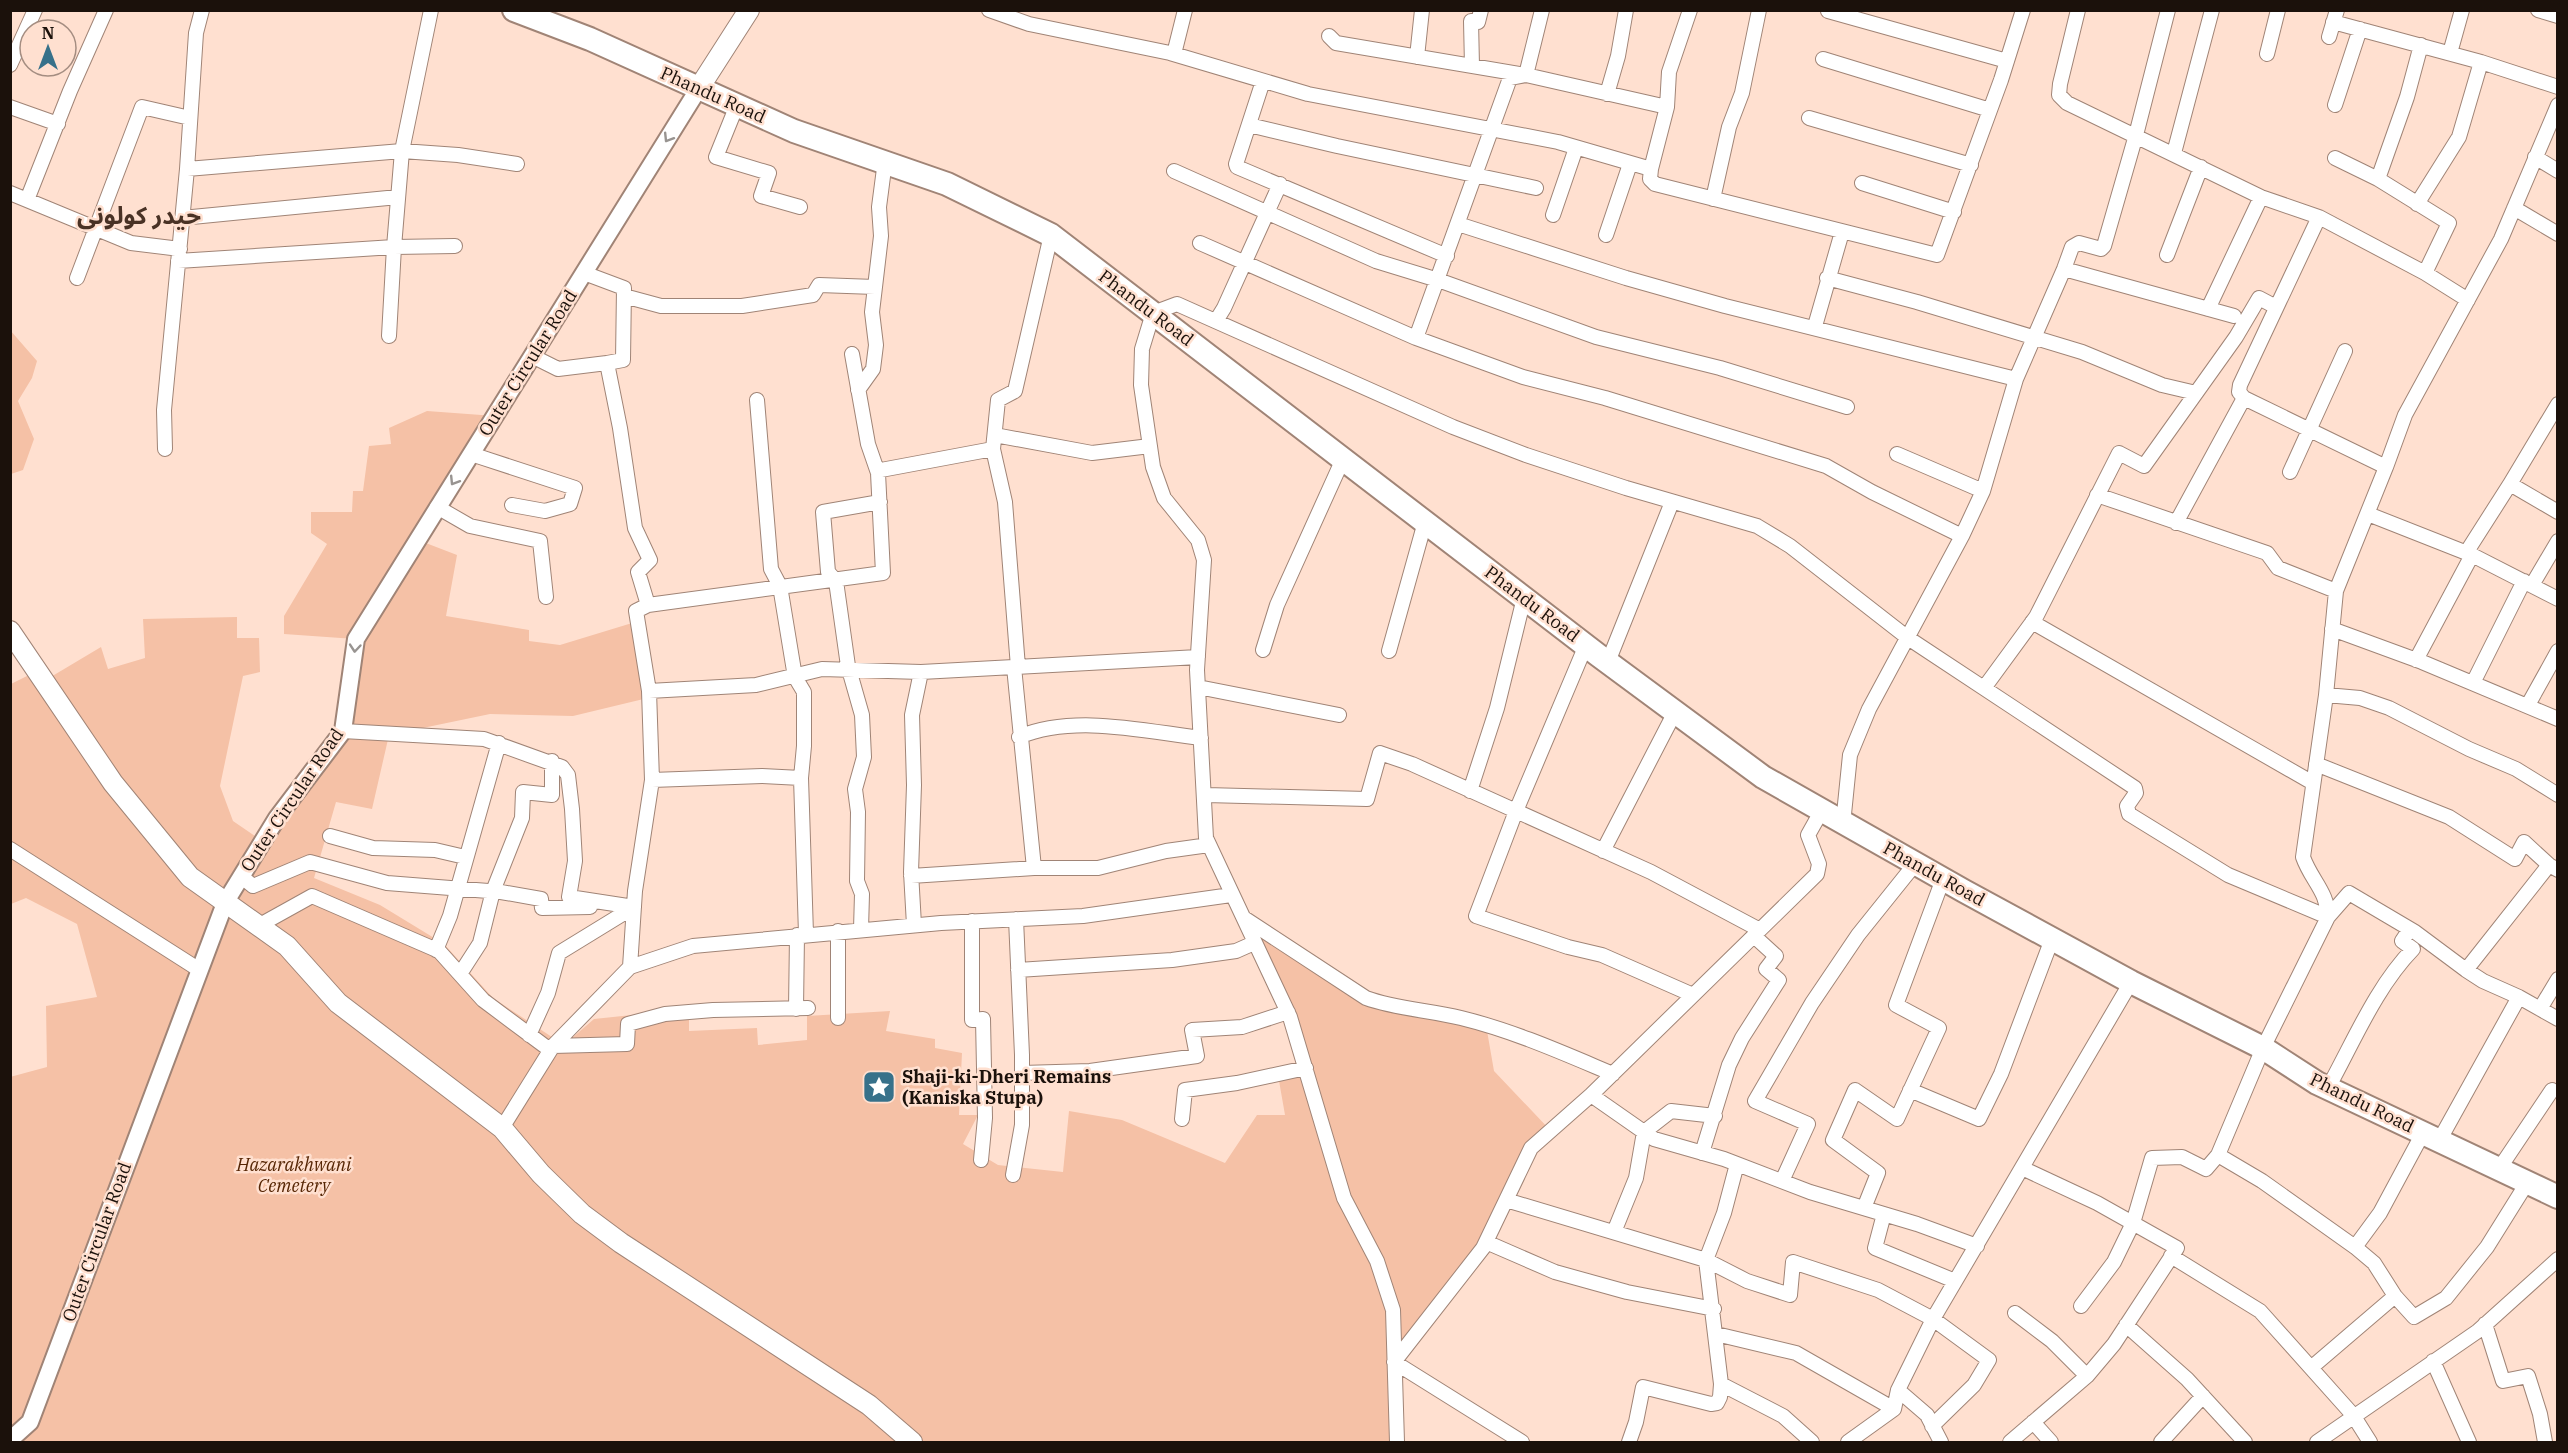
<svg xmlns="http://www.w3.org/2000/svg" width="2568" height="1453" font-family="'IBM Plex Serif','Noto Sans Arabic',serif">
  <style>
    .green { fill: #f5c1a6 }
    .lines { fill: none; stroke-linecap: round; stroke-linejoin: round }
    .minor-casing { stroke: #a08476; stroke-width: 16 }
    .tertiary-casing { stroke: #a08476; stroke-width: 20 }
    .secondary-casing { stroke: #a08476; stroke-width: 22 }
    .primary-casing { stroke: #a08476; stroke-width: 26 }
    .minor { stroke: #fff; stroke-width: 14 }
    .tertiary { stroke: #fff; stroke-width: 16 }
    .secondary { stroke: #fff; stroke-width: 20 }
    .primary { stroke: #fff; stroke-width: 22 }
    .oneway { stroke: #989491 }
    .labels { text-anchor: middle; stroke-width: 5; stroke-linejoin: round; paint-order: stroke }
    .street-label { font-size: 18px; fill: #1b110b; stroke: #ffe0d0 }
    .poi-label { font-size: 18px; font-weight: bold; fill: #1b110b; stroke: #ffe0d0; text-anchor: start }
    .park-label { font-size: 18px; font-style: italic; fill: #572605; stroke: #ffe0d0 }
    .district-label { font-size: 24px; font-weight: bold; fill: #493225; stroke: #ffe0d0 }
  </style>
  <rect width="100%" height="100%" fill="#ffe0d0"/>
  <path class="green" d="M10,330L37,361L32,378L18,401L34,439L23,470L11,474Z
    M427,411L495,416L418,540L457,555L446,616L529,630V641L560,645L642,620L656,696L573,716L490,714L389,735L372,809L336,802L314,878L380,905L444,944L493,998L564,1045L594,1019L689,1009V1031L757,1028L758,1045L807,1040V1016L890,1011L886,1031L935,1039V1048L962,1053L959,1115H978L963,1144L998,1165L1063,1172L1069,1111L1122,1120L1225,1163L1257,1115H1285L1278,1075L1307,1073L1242,917L1366,998L1486,1025L1494,1071L1551,1131L1531,1148L1483,1248L1394,1362L1397,1442H11L10,1077L47,1067L46,1006L97,997L77,924L26,898L11,904V684L37,671L44,681L101,647L108,669L145,658L143,619L237,617V638H259L260,672L243,676L220,786L233,821L262,841L343,730L355,639L284,634V616L327,544L311,533V512H352L353,491H363L369,446L391,444L389,428Z"/>
  <g class="lines">
    <g class="minor-casing">
      <path id="minor" d="M989,10L1029,24L1170,53L1308,94L1558,142L1651,169
        M2078,10L2060,84L2059,95L2067,103L2261,197L2319,217L2425,273L2468,300
        M2538,10L2558,16
        M1828,11L2007,61
        M2333,22L2481,62L2558,87
        M1329,36L1336,43L1526,75L1667,107L1651,169L1650,179L1655,184L1937,255L2001,80L2023,10
        M2329,37L2337,10
        M2450,53L2462,10
        M1174,54L1185,10
        M2267,54L2278,10
        M1417,57L1422,10
        M1823,59L1990,110
        M10,65L35,10
        M1472,66L1471,21L1478,22L1481,10
        M1263,81L1236,164L1237,167L1447,256
        M1607,94L1618,56L1626,10
        M737,105L716,157L769,173L761,196L800,207
        M2335,105L2360,29
        M10,107L58,124
        M1667,107L1669,72L1690,10
        M1809,118L1971,165
        M1249,125L1337,146L1536,188
        M2174,153L2212,10
        M2535,157L2558,171
        M2335,158L2378,179L2449,223L2425,273
        M187,169L402,151L458,155L517,164
        M1174,171L1376,261L1438,280L1596,337L1720,368L1847,407
        M2378,179L2407,97L2421,45
        M1862,183L1954,212
        M10,193L131,243L180,249
        M1713,199L1729,127L1742,93L1759,10
        M27,200L70,91L106,10
        M2417,204L2459,137L2481,62
        M2514,208L2558,234
        M1553,215L1576,148
        M2319,217L2240,385L2239,392L2244,398L2386,467
        M182,218L398,197
        M1458,224L1626,278L1725,306L2016,379
        M1606,235L1630,164
        M1200,243L1416,338L1523,377L1605,398L1826,466L1872,492L1962,536
        M2167,255L2201,167
        M178,261L394,247L455,246
        M2064,269L2234,316
        M584,273L624,288L623,360L607,363
        M77,278L142,107L190,118
        M1827,278L1917,302L2082,352L2162,385L2196,393
        M624,296L661,306H742L813,295L819,285L875,287L881,236L879,207L885,161
        M2208,309L2261,197
        M1216,321L1224,308L1280,184
        M1815,326L1842,232
        M389,336L394,247L402,151L431,10
        M1416,338L1510,78L1526,75L1542,10
        M532,356L558,369L607,363L620,428L635,528L650,560L638,572L648,605L883,573L878,473L868,444L852,354
        M858,390L873,369L876,345L872,312L875,287
        M757,400L771,569L780,586L795,677L804,692V746L801,778L806,934
        M2558,404L2510,484L2558,512
        M995,435L1092,453L1150,446
        M165,449L164,410L187,169L196,33L202,10
        M471,454L575,488L570,504L545,511L512,505
        M1897,454L1983,491
        M2290,472L2345,351
        M878,473L881,470L993,449
        M2097,495L2267,553L2278,568L2336,591
        M437,507L470,526L540,541L546,597
        M2368,514L2472,555L2558,599
        M2176,523L2244,398
        M2466,553L2510,484
        M2532,585L2558,541
        M2032,622L2313,783
        M2332,629L2422,662L2558,719
        M1586,645L1516,811L1476,916L1568,947L1602,955L1693,995
        M1263,650L1277,605L1343,459
        M1389,651L1425,522
        M2416,660L2472,555
        M1608,662L1672,502
        M1018,667L1005,502L993,449L998,400L1015,391L1051,235
        M2473,683L2524,581
        M1198,687L1339,715
        M1984,688L2036,617L2119,453L2144,466L2236,337L2259,298L2276,307
        M649,691L756,685L822,669L921,672L1014,667
        M2326,695L2360,698L2389,708L2469,749L2516,769L2558,795
        M2528,705L2558,651
        M343,731L484,739L562,767L568,775L572,809L575,861L569,897L634,907L559,953L548,993L529,1035
        M1019,737C1074,714 1143,731 1201,738
        M2316,764L2449,817L2515,859L2524,842L2549,865
        M652,780L762,776L801,778
        M1470,791L1497,708L1524,598
        M1206,795L1367,799L1380,753L1412,764L1651,872L1760,930
        M1843,824L1850,755L1869,709L1962,536L1983,491L2016,379L2064,269L2072,247L2079,243L2101,249L2104,246L2136,135L2168,10
        M330,836L373,848L435,850L465,857
        M10,849L198,969
        M1603,851L1675,712
        M1034,868H1098L1166,851L1209,845
        M241,876L253,886L310,862L387,883L501,892L541,899L542,908L590,907
        M911,876L1034,868L1014,667L1198,657
        M1244,918L1366,998C1396,1009 1429,1010 1461,1018C1514,1031 1563,1053 1613,1074
        M972,921V1020L983,1019L985,1118L981,1160
        M914,925L911,872L914,785L912,715L921,672
        M258,926L312,896L439,951L483,1000L550,1050
        M861,929L862,894L857,881L858,812L855,789L864,757L862,715L848,666L836,581L828,572L823,512L880,502
        M838,931V1018
        M436,950L450,916L499,743
        M630,967L635,891L652,780L649,691L636,611L648,605
        M1018,970L1172,960L1236,951L1254,943
        M460,974L480,943L493,891L522,818L523,792L552,795V761
        M2519,997L2558,1019
        M796,1009L797,935
        M2540,1009L2558,979
        M553,1046L627,1044L628,1024L665,1014L713,1010L808,1008
        M1022,1073L1090,1071L1197,1056L1192,1030L1242,1027L1288,1012
        M2328,1088C2354,1041 2376,987 2413,949L2402,941L2410,929
        M1910,1090L1979,1119L2001,1074L2052,939
        M1591,1095L1654,1139L1724,1159L1810,1192L1917,1224L1977,1246
        M1182,1119L1185,1090L1237,1083L1306,1068
        M502,1128L553,1046L630,967L693,946L941,923L1083,916L1231,895
        M2439,1141L2519,997L2483,981L2466,970L2549,865L2558,870
        M1702,1153L1729,1065L1742,1038L1779,980L1766,969L1776,956L1754,936
        M2499,1169L2552,1090
        M1013,1175L1022,1125V1055L1016,919
        M1782,1181L1808,1124L1755,1101L1812,1003L1858,935L1915,864
        M1506,1200L1706,1260L1747,1281L1790,1295L1793,1262L1878,1290L1933,1319L1989,1360L1974,1385L1932,1426
        M1864,1208L1878,1173L1833,1140L1855,1090L1897,1119L1939,1028L1896,1005L1943,879
        M1884,1214L1875,1248L1955,1281
        M1614,1232L1636,1178L1644,1132L1671,1111L1715,1116
        M1486,1242L1555,1272L1627,1292L1714,1309
        M2355,1247L2380,1213L2423,1133
        M2171,1256L2260,1311L2353,1415L2370,1442
        M2395,1296L2374,1263L2355,1247L2262,1181L2218,1155L2263,1048L2328,917C2328,892 2311,880 2303,857L2326,695L2336,591L2386,467L2405,415L2501,239L2558,105
        M2081,1306L2114,1262L2133,1223L2152,1158L2182,1157L2206,1169L2218,1155
        M2015,1313L2052,1341L2087,1376
        M2485,1324L2503,1381L2528,1376L2540,1414L2545,1442
        M2126,1325L2187,1379L2245,1442
        M1716,1334L1796,1353L1894,1409
        M2433,1361L2469,1442
        M2312,1367L2395,1296L2414,1317L2446,1298L2487,1247L2527,1183
        M1721,1384L1783,1416L1812,1442
        M1898,1390L1927,1415L1941,1442
        M2033,1422L2051,1442
        M1397,1442L1393,1310L1377,1261L1344,1198L1290,1017L1206,838L1197,670L1204,560L1198,540L1164,498L1153,467L1141,385L1142,349L1153,313L1177,304L1453,427L1526,455L1626,488L1757,526L1790,546L1908,638L2135,788L2136,793L2127,806L2129,814L2228,875L2328,917L2349,893L2415,932L2466,970
        M1522,1442L1394,1362L1483,1248L1531,1148L1591,1095L1817,874L1819,864L1808,835L1822,810
        M1629,1442L1636,1422L1643,1387L1711,1404L1717,1403L1720,1397L1721,1384L1706,1260L1724,1213L1737,1164
        M1848,1442L1894,1409L1898,1390L1933,1319L2131,982
        M2010,1442L2087,1376L2114,1344L2177,1248L2097,1203L2022,1168
        M2161,1442L2203,1396
        M2317,1442L2478,1331L2558,1259"/>
    </g>
    <g class="tertiary-casing">
      <path id="tertiary" d="M10,1440L30,1422L225,903L277,818L343,731L356,639L699,88"/>
    </g>
    <g class="secondary-casing">
      <path id="secondary" d="M699,88L749,10
        M10,631L113,783L190,877L287,946L338,1003L502,1128L541,1174L582,1214L621,1243L869,1405L912,1442"/>
    </g>
    <g class="primary-casing">
      <path id="primary" d="M514,10L590,39L794,131L947,184L1051,235L1598,655L1763,777L1964,891L2131,982L2263,1048L2317,1083L2558,1197"/>
    </g>
    <use href="#minor" class="minor"/>
    <use href="#tertiary" class="tertiary"/>
    <use href="#secondary" class="secondary"/>
    <use href="#primary" class="primary"/>
  </g>
  <defs><path id="oneway-chevron" d="M-2-3.5L2.5 0L-2 3.5" fill="none" stroke-width="1.6" stroke-linecap="round" stroke-linejoin="round" transform="scale(1.5)"/></defs>
  <g class="oneway">
    <use href="#oneway-chevron" transform="translate(668 138) rotate(122)"/>
    <use href="#oneway-chevron" transform="translate(454 481) rotate(122)"/>
    <use href="#oneway-chevron" transform="translate(355 648) rotate(95)"/>
  </g>
  <defs>
    <g id="sight-square" transform="scale(1.725)"><rect x="-9" y="-9" width="18" height="18" rx="4" fill="#37718a" stroke="#ffe0d0"/><path d="M0-6L1.8-2.2L6-1.7L2.9 1.2L3.7 5.4L0 3.3L-3.7 5.4L-2.9 1.2L-6-1.7L-1.8-2.2Z" fill="#fff"/></g>
  </defs>
  <g fill-rule="evenodd">
    <use href="#sight-square" x="879" y="1087"/>
  </g>
  <g class="labels">
    <g class="street-label">
      <text transform="translate(713 95) rotate(24)" y="6">Phandu Road</text>
      <text transform="translate(1146 308) rotate(37)" y="6">Phandu Road</text>
      <text transform="translate(528 363) rotate(-58)" y="6">Outer Circular Road</text>
      <text transform="translate(1532 604) rotate(37)" y="6">Phandu Road</text>
      <text transform="translate(292 800) rotate(-56)" y="6">Outer Circular Road</text>
      <text transform="translate(1934 874) rotate(29)" y="6">Phandu Road</text>
      <text transform="translate(2362 1103) rotate(26)" y="6">Phandu Road</text>
      <text transform="translate(97 1242) rotate(-70)" y="6">Outer Circular Road</text>
    </g>
    <g class="poi-label">
      <text x="902" y="1083">Shaji-ki-Dheri Remains<tspan x="902" dy="21">(Kaniska Stupa)</tspan></text>
    </g>
    <g class="park-label">
      <text x="294" y="1171">Hazarakhwani<tspan x="294" dy="21">Cemetery</tspan></text>
    </g>
    <g class="district-label">
      <text x="139" y="224">حیدر کولونی</text>
    </g>
  </g>
  <rect width="2568" height="1453" fill="none" stroke="#1b110b" stroke-width="24"/>
  <g transform="translate(48 48)"><circle r="28" fill="#ffe0d0" stroke="#a48d81" stroke-width="1.5"/>
  <path d="M0-4.5L10 22L0 15L-10 22Z" fill="#37718a"/>
  <text y="-9" font-size="16" font-weight="bold" text-anchor="middle" fill="#1b110b">N</text>
  </g>
</svg>
